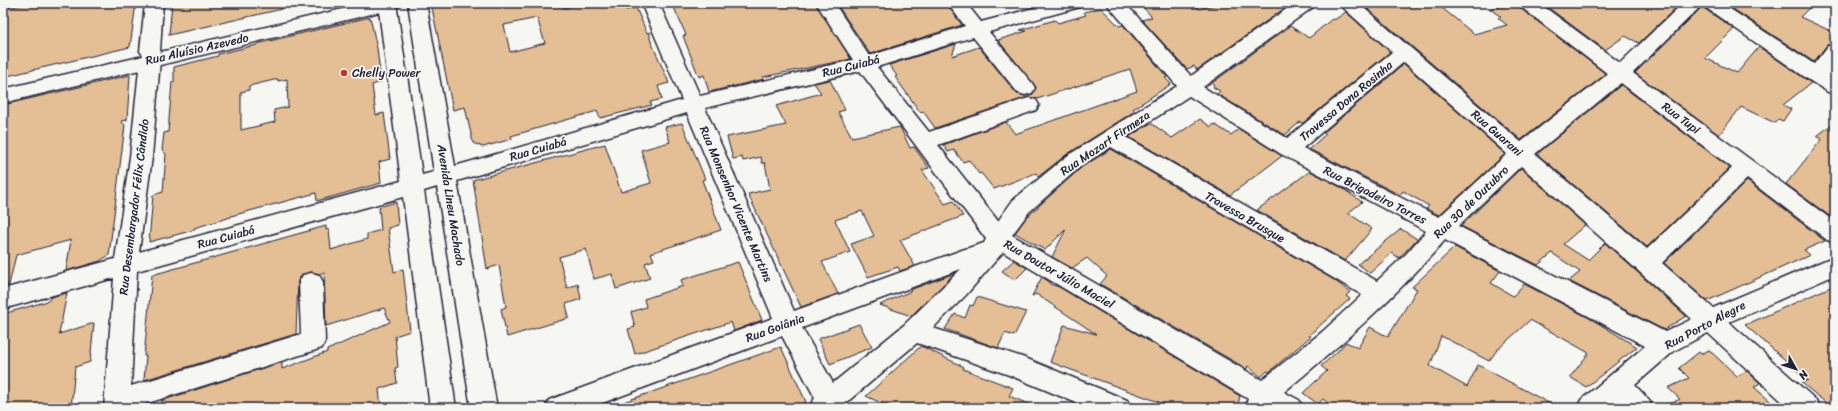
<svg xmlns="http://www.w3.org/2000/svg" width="1838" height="411" font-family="Sriracha,sans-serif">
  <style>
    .building { fill: #e4bf95; stroke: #22223b; fill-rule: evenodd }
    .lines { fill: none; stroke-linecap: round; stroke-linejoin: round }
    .minor-casing { stroke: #22223b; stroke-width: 3 }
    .major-casing { stroke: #22223b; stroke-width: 3 }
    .minor { fill: #f6f6f2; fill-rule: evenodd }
    .major { fill: #f6f6f2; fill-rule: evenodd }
    .poi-dot { fill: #c8321e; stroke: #f6f6f2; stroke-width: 1.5 }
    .labels { text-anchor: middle; stroke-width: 3.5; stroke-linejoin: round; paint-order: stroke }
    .street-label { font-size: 12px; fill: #22223b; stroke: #f6f6f2 }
    .poi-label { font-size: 12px; fill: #22223b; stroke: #f6f6f2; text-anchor: start }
  </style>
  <rect width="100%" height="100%" fill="#f6f6f2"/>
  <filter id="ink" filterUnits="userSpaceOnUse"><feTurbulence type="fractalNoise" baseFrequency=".025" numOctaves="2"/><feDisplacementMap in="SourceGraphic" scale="8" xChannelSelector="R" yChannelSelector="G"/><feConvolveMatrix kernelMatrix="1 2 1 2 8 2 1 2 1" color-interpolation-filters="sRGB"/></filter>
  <g filter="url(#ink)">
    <path class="building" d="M31,3H136L130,47L3,77V21L7,8Z
      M172,3H282V9L169,35Z
      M431,3H562L564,8L584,3H623L626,10L636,8L647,33L650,32V39L669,83L658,86L662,99L650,102L652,105L600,118L597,111L511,136L512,139L483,147L473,143L465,107L453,110ZM537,18L545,43L510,52L504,25Z
      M672,3H815L851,59L763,77L764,79L709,92L704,75L699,77L683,36L686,35Z
      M836,3H946L962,25L870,54Z
      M1139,3H1174L1176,5L1192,3L1199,9L1222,3H1292L1278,13L1273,15L1274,16L1197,70L1194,66L1187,69L1142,20L1152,17Z
      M1361,3H1436L1474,34L1507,25L1498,18L1501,17L1490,9L1517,3L1520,8L1606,74L1521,140Z
      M1542,3H1681L1639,43L1625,36L1605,50Z
      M1724,3H1814L1800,17L1835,33V43L1827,45L1814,62Z
      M1702,7L1734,29L1705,58L1737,73L1759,47L1811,83L1783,105L1791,109L1783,121L1778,119L1775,123L1741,107L1719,135L1635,73Z
      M1101,8L1119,26L1123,25L1167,77L1165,78L1171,84L1133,109L1135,111L1066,155L1038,177L1036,173L994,189L981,173L979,174L969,160L963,162L954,150L948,152L943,145L1006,122L1015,134L1137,91L1130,69L1037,99L1029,97L1022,99L935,128L923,111L920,112L895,77L897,76L889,65L956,44L952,56L979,47L1017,94L1025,96L1033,94L1036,87L998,40L1027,31L1020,30L1055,20L1058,23L1086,15L1084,12Z
      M1346,12L1390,52L1303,123L1300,122L1285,135L1217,94L1220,91L1213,87L1214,85L1212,83L1290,26L1309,38L1332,19L1334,20Z
      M370,17L377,48L381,82L372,85L376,115L384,113L390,159L379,162L381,183L317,201L316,193L231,216V217L194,228V230L149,242L153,195L163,192L166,154L162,150L164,133L168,132L172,82H174V67L218,56V54L257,45V44ZM278,79V81L287,79L288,107L274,110L275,122L241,130V92L249,90V86Z
      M1404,64L1505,154L1439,215L1426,209L1429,206L1403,191L1400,195L1309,149L1326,134L1323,133Z
      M130,75L127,120L121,121L125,125L109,255L100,261L66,271L71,240L16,255L9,285H3V105Z
      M830,80L845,110L838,112L852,137L900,127L910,148L914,147L929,168L922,170L945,204L953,201L963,216L900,240L915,266L900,271L898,267L868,277L851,244L874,236L862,211L835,220L850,252L822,262L838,294L801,307L748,194L770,189L765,163H762L761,157L743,161L742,157L733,159L727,137L786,125L776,106L821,93L814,83Z
      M1621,85L1730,168L1647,247L1537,154Z
      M1200,119L1211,127L1214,124L1231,135L1239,129L1282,156L1230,195L1129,137L1151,123L1172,138Z
      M1835,122V215L1831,217L1786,184L1822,139L1817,136Z
      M682,123L705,179L702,180L721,230L651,253L654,260L645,263L650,278L616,289L612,274L594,279L586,249L559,257L567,288L578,284L581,299L566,304L569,318L507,337L501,309L506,307L499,265L487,269L473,180L605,144L621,192L651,183L641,150L670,142L665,127Z
      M1111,149L1334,280L1350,292L1346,296L1350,299L1309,335L1311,336L1303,343L1269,372L1267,371L1261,377L1248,366L1247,369L1100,284L1107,276L1087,258L1072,268L1052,257L1066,229L1045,250L1015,233L1025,219L1042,203L1082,167Z
      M1521,168L1585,225L1563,244L1588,260L1605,243L1686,316L1664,330L1569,281L1580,272L1552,253L1538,265L1461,226Z
      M1310,171L1342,188L1362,202L1348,213L1372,229L1345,261L1257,210Z
      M1747,181L1825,241L1804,250L1810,255L1707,301L1664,263Z
      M396,202L398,225L388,228L394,272L403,269L410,331L395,336L398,367L395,368L397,383L379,389L381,408H167L161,401L282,362V369L327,352V350L390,322L384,308L326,326L324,272L320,274L311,272L303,274L298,280L296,334L144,380L146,356H144L152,275L326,226V230L329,229L331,250L367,239V234L381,230L379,207Z
      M1401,229L1417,239L1399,258L1392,253L1370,273L1358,264Z
      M1455,247L1500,271L1491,283L1513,296L1524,284L1593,320L1637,347L1586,387L1570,377L1589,353L1530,320L1497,350L1489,361L1441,336L1430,366L1467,387L1478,365L1558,408H1427L1420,404L1415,408H1334L1323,399L1318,404L1303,393L1327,371L1321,366L1338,351L1346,342L1358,348L1370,327L1388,337L1417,289L1412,287Z
      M1014,260L1027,268L1015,280L1002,271Z
      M738,262L762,320L734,331L731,322L635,354L628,329L635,327L631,312L646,307L644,299L683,286L681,280Z
      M955,273L911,316L880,305L911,291L910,290Z
      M1042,277L1051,283L1050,284L1059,287L1240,396L1237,408H1166L1167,405L1050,362L1064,325L1096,334L1036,294L1032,296Z
      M1835,285V408H1832L1802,383L1808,380L1745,325Z
      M67,293L59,334L94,323L90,362L75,367L71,408H3V314L48,301L51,297Z
      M977,297L1026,312L1014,336L1005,333L998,348L945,329L955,314L965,318L970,305L973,306Z
      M859,324L872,347L830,364L818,339Z
      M921,346L964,367L963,369L1013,388L1009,396L1038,408H896L888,404L887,406L866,396Z
      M781,347L806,402L794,408H613L612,406Z
      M1709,350L1737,376L1747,371L1760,383L1754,387L1778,408H1662L1680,399L1668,388L1689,378L1679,368L1699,352L1701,354Z"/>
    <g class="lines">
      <g class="minor-casing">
        <path id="minor" d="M145,3H163L160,51L157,55L160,60L152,157L139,252L401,181L378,3H396L422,175L434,172L408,3H426L455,166L682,100L641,3H659L700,96L853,60L816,3H834L869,56L965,26L947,3H966L981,22L1053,3H1083L1080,7L989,32L1032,83L1035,88L1032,93L1025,95L1018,93L973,37L877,67L929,132L1022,100L1029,98L1036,100L1039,105L1036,110L938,145L998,221L1013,200L1067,156L1177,86L1106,3H1125L1191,76L1295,3H1316L1313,7L1203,87L1287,138L1392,52L1338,3H1358L1521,142L1608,74L1521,7L1518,3H1539L1620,63L1683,3H1721L1814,64L1828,46L1835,44V63L1828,73L1835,78V94L1828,92L1809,80L1702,5L1633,73L1835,222V243L1827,240L1747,179L1662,263L1713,308L1835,256V275L1729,322L1816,400L1820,408H1789L1708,333L1674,351L1635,385L1649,400L1653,408H1623L1617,401L1609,408H1577L1581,400L1645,346L1445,240C1396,297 1341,345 1284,392L1299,400L1303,408H1247L1246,405L1248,399L1003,252L966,295L933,328L1025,358L1127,400L1131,408H1089L1009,375L917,343L840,408H808L815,398L782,336L589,408H545L549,400L773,318L687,113L457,181L497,408H471L437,187L424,191L456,408H430L403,197L137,271L131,386L301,334L299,282L303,275L311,273L319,275L323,282L325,341L322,348L313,351L132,408H104L114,278L3,309V289L115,259L130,157L140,60L143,55L140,51ZM1404,62L1507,154L1439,217L1303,148ZM860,71L986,239L984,243L962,250L794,311L705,108ZM1621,83L1732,168L1647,249L1535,154ZM1189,96L1281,154L1426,231L1406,254L1377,281L1126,137ZM1111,147L1362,295L1322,332L1262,380L1012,235L1029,212L1081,166ZM1521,166L1692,319L1665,332L1458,226ZM961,269L904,325L833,383L802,328Z"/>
      </g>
      <g class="major-casing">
        <path id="major" d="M368,3H401L398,7L392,9L3,103V89Z"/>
      </g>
      <use href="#minor" class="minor"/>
      <use href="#major" class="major"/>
    </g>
  </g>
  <circle class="poi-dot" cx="344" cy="73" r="4"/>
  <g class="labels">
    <g class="street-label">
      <text transform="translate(197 49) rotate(-13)" y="4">Rua Aluísio Azevedo</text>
      <text transform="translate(851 66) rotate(-14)" y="4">Rua Cuiabá</text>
      <text transform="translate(1346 101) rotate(-40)" y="4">Travessa Dona Rosinha</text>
      <text transform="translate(1681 118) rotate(37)" y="4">Rua Tupi</text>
      <text transform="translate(1497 133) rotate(41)" y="4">Rua Guarani</text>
      <text transform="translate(1105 143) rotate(-34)" y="4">Rua Mozart Firmeza</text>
      <text transform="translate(538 149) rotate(-16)" y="4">Rua Cuiabá</text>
      <text transform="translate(1375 195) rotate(27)" y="4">Rua Brigadeiro Torres</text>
      <text transform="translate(1471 202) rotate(-44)" y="4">Rua 30 de Outubro</text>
      <text transform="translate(736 204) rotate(67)" y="4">Rua Monsenhor Vicente Martins</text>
      <text transform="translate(451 205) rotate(81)" y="4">Avenida Lineu Machado</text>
      <text transform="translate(134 207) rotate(-83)" y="4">Rua Desembargador Félix Cândido</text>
      <text transform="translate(1245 217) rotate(30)" y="4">Travessa Brusque</text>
      <text transform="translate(226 237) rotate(-15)" y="4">Rua Cuiabá</text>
      <text transform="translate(1059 274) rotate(30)" y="4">Rua Doutor Júlio Maciel</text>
      <text transform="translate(1705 325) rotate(-28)" y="4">Rua Porto Alegre</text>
      <text transform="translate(775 328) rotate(-20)" y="4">Rua Goiânia</text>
    </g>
    <g class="poi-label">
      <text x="352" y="77">Chelly Power</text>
    </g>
  </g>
  <rect width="1838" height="411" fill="none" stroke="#f6f6f2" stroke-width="16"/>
  <rect x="8" y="8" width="1822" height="395" fill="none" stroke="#22223b" stroke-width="1.5" filter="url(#ink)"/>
  <g transform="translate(1796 369) rotate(129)" stroke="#f6f6f2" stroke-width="3" paint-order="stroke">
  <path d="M0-3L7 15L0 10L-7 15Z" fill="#22223b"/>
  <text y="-6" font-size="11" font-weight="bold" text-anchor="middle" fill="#22223b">N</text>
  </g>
</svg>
